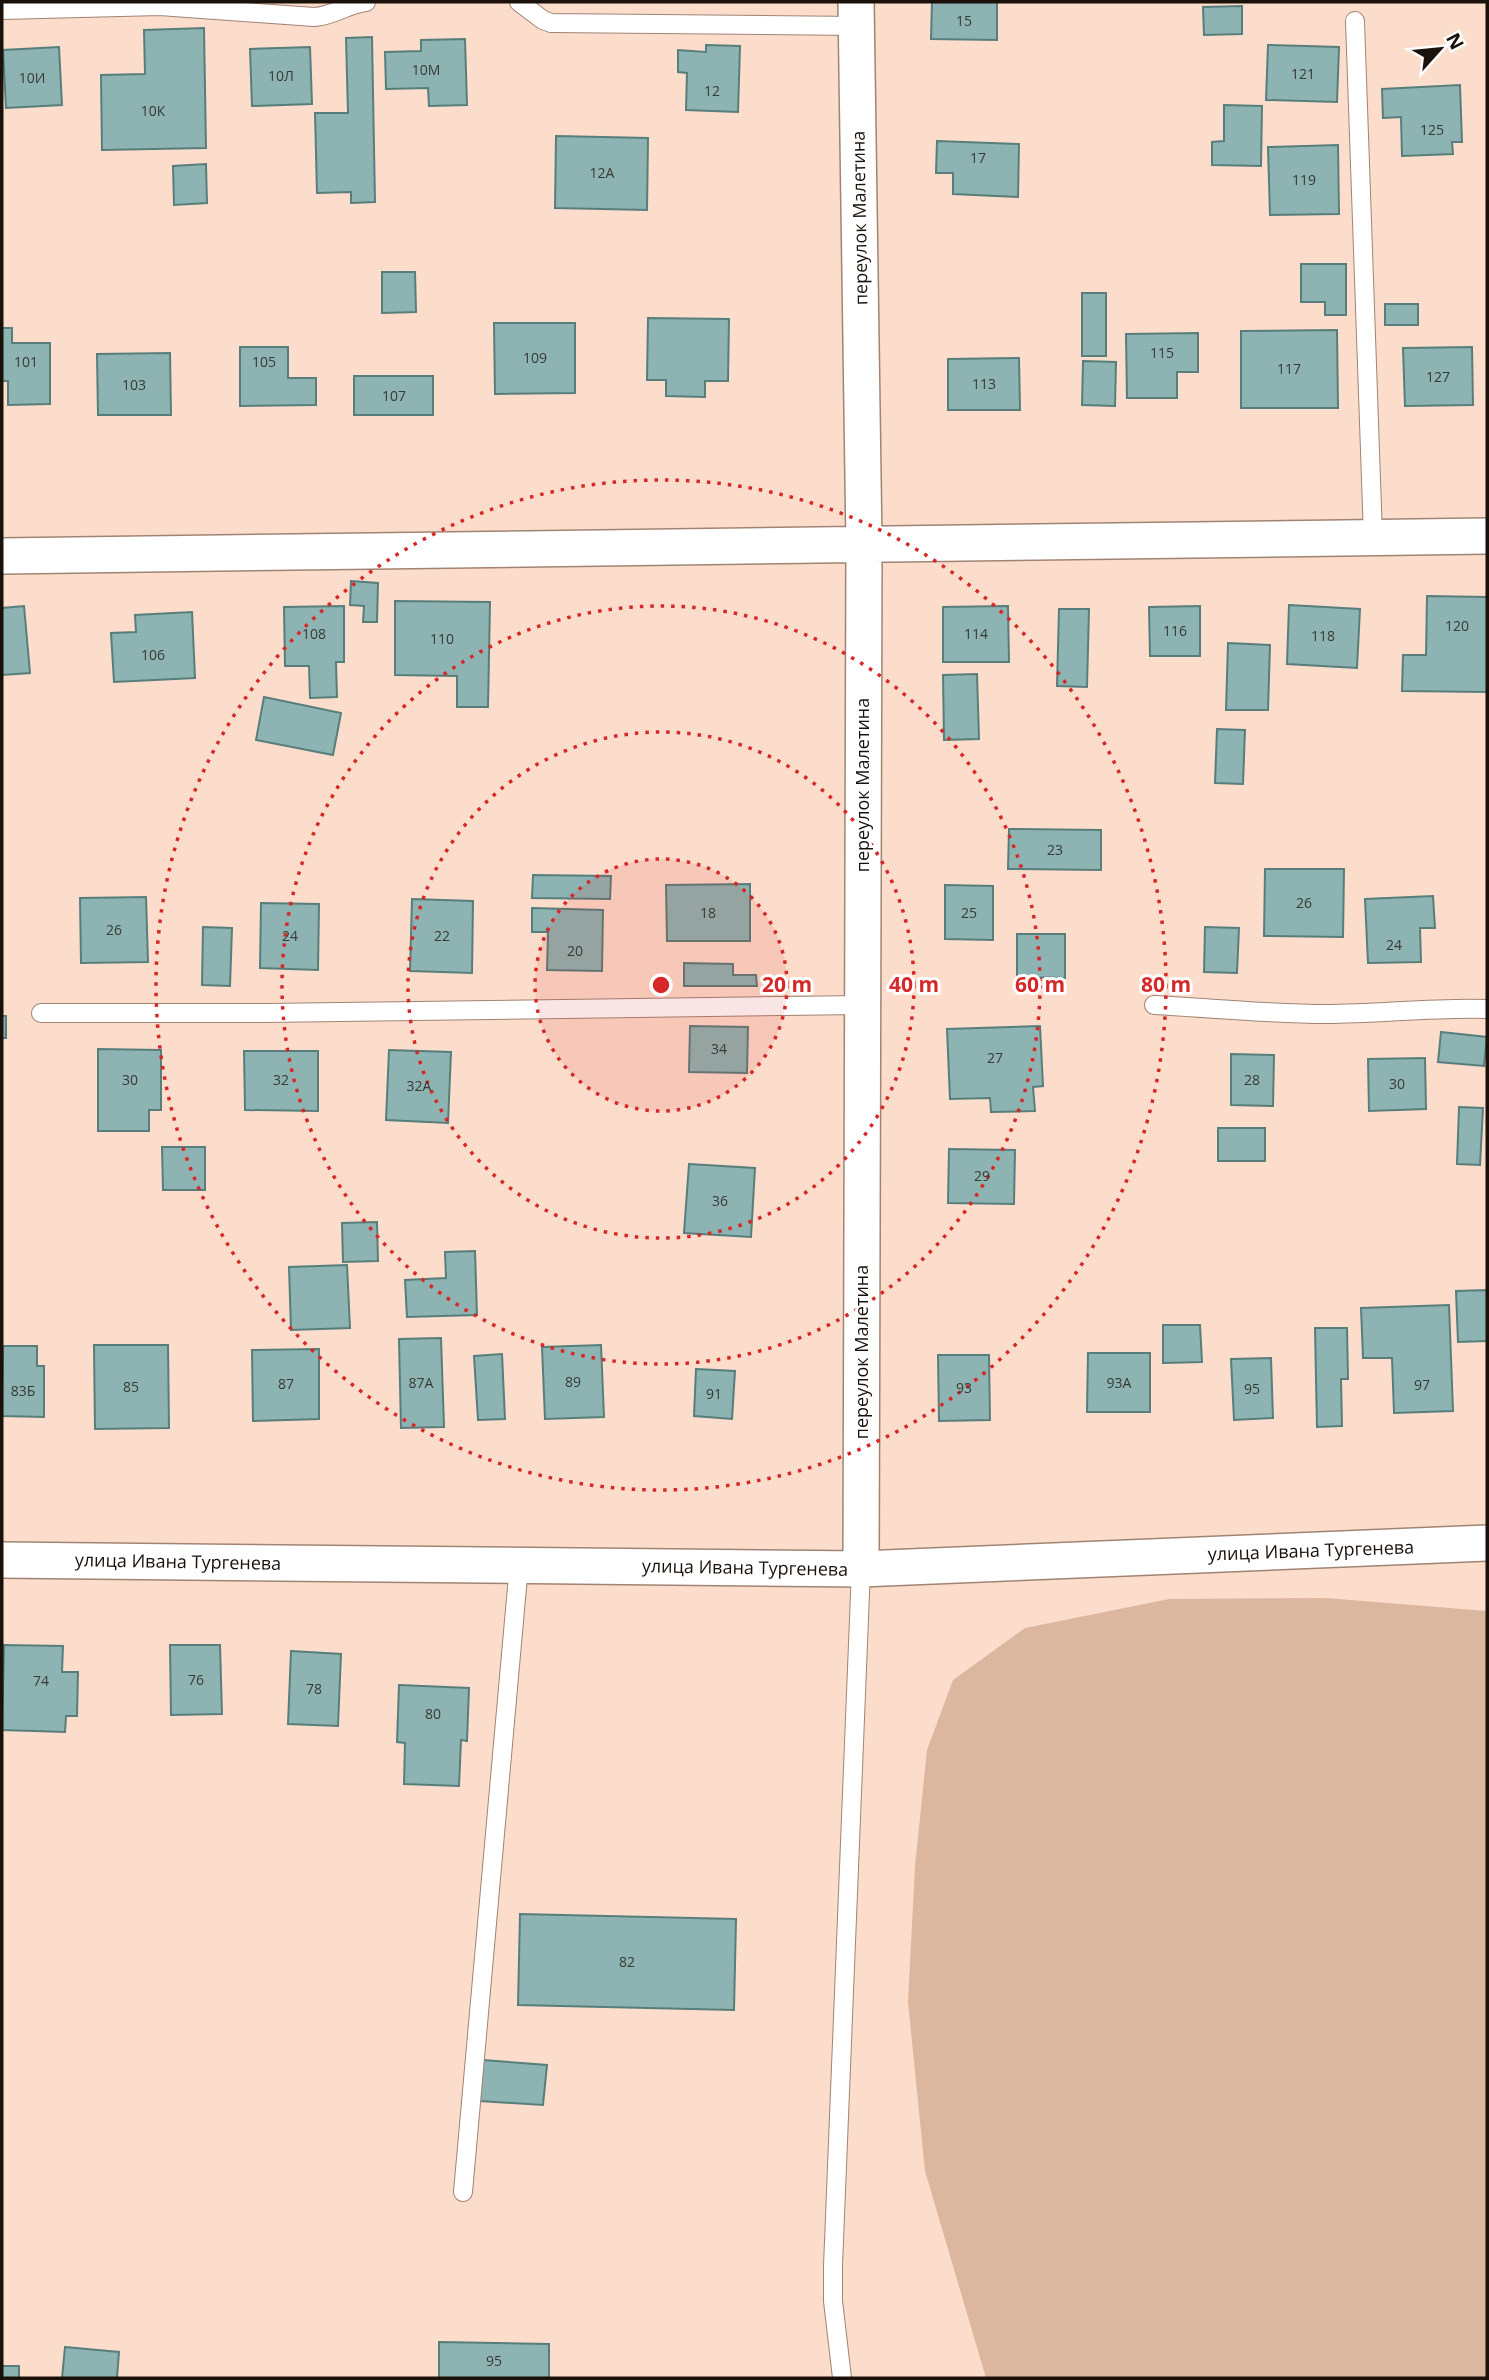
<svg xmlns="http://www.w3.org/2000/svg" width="1489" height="2380" font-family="'Open Sans',sans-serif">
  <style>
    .green { fill: #dcb7a0 }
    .building { fill: #8db4b2; stroke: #587e7c; stroke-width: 2 }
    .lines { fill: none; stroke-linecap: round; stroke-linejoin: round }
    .service-casing { stroke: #a08473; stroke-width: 20 }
    .minor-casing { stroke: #a08473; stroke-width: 38 }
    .service { stroke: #fff; stroke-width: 18 }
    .minor { stroke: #fff; stroke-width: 35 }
    .ring { fill: none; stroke: #d62828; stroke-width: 3.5; stroke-dasharray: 3.5 7 }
    .labels { text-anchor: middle; stroke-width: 6; stroke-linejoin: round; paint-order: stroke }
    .number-label { font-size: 14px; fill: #383a35 }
    .street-label { font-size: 18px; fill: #1b110b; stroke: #fff }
    .centre { fill: #d62828; stroke: #fff; stroke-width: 3.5 }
    .ring-label { font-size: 21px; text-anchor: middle; font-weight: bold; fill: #d62828; stroke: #fff; stroke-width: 6; stroke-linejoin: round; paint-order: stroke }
  </style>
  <rect width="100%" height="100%" fill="#fcddcb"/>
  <path class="green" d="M1326,1598L1487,1611V2378H986L925,2171L908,2002L915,1866L927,1750L953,1680L1025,1628L1169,1599Z"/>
  <path class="building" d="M932,2H997V40L931,39Z
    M1242,6V34L1204,35L1203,7Z
    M204,28L206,148L102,150L101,75L145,74L144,30Z
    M372,37L375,202L351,203V192L317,193L315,113H348L346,38Z
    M465,39L467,105L429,106L428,88L386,89L385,52L421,51V40Z
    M706,45L740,46L738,112L686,110L687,73L678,72V50L706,52Z
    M1268,45L1339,47L1337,102L1266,100Z
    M59,47L62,105L6,108L3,50Z
    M310,47L312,104L252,106L250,49Z
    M1460,85L1462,142H1452L1453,154L1402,156L1401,117L1383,118L1382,89Z
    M1224,105L1262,106L1261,166L1212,165V142L1224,141Z
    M556,136L648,138L647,210L555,208Z
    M937,141L1019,144L1018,197L953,194V173H936Z
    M1338,145L1339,214L1270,215L1268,147Z
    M206,164L207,203L174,205L173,166Z
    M1301,264H1346V315H1325V302H1301Z
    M382,272H415L416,312L382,313Z
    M1082,293H1106V356H1082Z
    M1385,304H1418V325H1385Z
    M648,318L729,319L728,381H705V397L666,396V380H647Z
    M494,323H575V393L495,394Z
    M2,328H12V343H50V404L8,405V381H2Z
    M1337,330L1338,408H1241V331Z
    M1198,333V372H1177V398H1127L1126,334Z
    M240,347H288V378H316V405L240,406Z
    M1472,347L1473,405L1405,406L1403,348Z
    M170,353L171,415H98L97,354Z
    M1019,358L1020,410H948V359Z
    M1083,361L1116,362L1115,406L1082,405Z
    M354,376H433V415H354Z
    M351,581L378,583L377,622H363L364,606L350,605Z
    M1427,596L1487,597V692L1402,691L1403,655H1426Z
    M395,601L490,602L488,707H457V676L395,675Z
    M1289,605L1360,609L1357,668L1287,664Z
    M24,606L30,673L2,675V608Z
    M344,606V662H336L337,697L310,698L309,666H285L284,607Z
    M1008,606L1009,662H943V607Z
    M1200,606V656H1150L1149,607Z
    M1059,609H1089L1087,687L1057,686Z
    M192,612L195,678L114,682L111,633L136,632L135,615Z
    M1228,643L1270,645L1268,710H1226Z
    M977,674L979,739L944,740L943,675Z
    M264,697L341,713L333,755L256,740Z
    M1217,729L1245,730L1243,784L1215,783Z
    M1009,829L1101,830V870L1008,869Z
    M1265,869H1344L1343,937L1264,936Z
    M533,875L611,876L610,899L532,898Z
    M750,884V941H667L666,885Z
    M945,885L993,886V940L945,939Z
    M1433,896L1435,928H1420L1421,962L1368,963L1365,899Z
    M146,897L148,962L81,963L80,898Z
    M412,899L473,901L472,973L410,971Z
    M261,903L319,904L318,970L260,968Z
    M532,908L603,910L602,971L547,970L548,932H532Z
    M203,927L232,928L230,986L202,985Z
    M1205,927L1239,928L1237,973L1204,972Z
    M1017,934H1065V978L1017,977Z
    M684,963L733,964V975H756L757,986H684Z
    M2,1016H6V1038H2Z
    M690,1026L748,1027L747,1073L689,1072Z
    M1040,1026L1043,1086L1033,1087L1035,1111L991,1112L990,1098L950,1099L947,1029Z
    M1441,1032L1487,1037L1484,1066L1438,1062Z
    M98,1049L161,1050V1110H149V1131H98Z
    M389,1050L451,1052L448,1123L386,1120Z
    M244,1051H318V1111L245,1110Z
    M1231,1054L1274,1055L1273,1106L1231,1105Z
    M1425,1058L1426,1109L1369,1111L1368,1059Z
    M1459,1107L1483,1108L1480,1165L1457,1164Z
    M1218,1128H1265V1161H1218Z
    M162,1147H205V1190H163Z
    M949,1149L1015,1150L1014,1204L948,1203Z
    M689,1164L755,1168L751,1237L684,1233Z
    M377,1222L378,1261L343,1262L342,1223Z
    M475,1251L477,1315L407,1317L405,1280L446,1278L445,1252Z
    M347,1265L350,1328L291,1330L289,1267Z
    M1487,1290V1341L1458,1342L1456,1291Z
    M1449,1305L1453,1411L1394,1413L1392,1358H1363L1361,1308Z
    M1163,1325H1200L1202,1362L1163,1363Z
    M1315,1328H1347L1348,1379H1341L1342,1426L1317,1427Z
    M441,1338L444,1427L401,1428L399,1339Z
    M94,1345H168L169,1428L95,1429Z
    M601,1345L604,1417L545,1419L542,1347Z
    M3,1346H37V1366H44V1417L2,1416Z
    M319,1349V1419L253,1421L252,1350Z
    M1088,1353H1150V1412H1087Z
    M502,1354L505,1419L478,1420L474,1356Z
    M938,1355H989L990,1420L939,1421Z
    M1271,1358L1273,1418L1234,1420L1231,1359Z
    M696,1369L735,1371L732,1419L694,1416Z
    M4,1645L63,1646L62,1672H78L77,1716H66L65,1732L2,1730Z
    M170,1645H220L222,1714L171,1715Z
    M291,1651L341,1654L338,1726L288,1724Z
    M399,1685L469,1688L467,1741L461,1740L459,1786L404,1784L405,1743L397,1742Z
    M520,1914L736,1919L734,2010L518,2005Z
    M483,2060L547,2065L543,2105L480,2101Z
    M439,2342L549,2344V2378H439Z
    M65,2347L119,2352L117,2378H62Z
    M2,2366H19V2378H2Z"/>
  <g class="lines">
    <g class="service-casing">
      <path id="service" d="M519,2L543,20L551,23L857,26
        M2,10L160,6L314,17C334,16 347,4 366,2
        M1355,21L1373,537
        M1154,1005C1212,1008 1269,1014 1326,1014C1380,1014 1433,1007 1487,1009
        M41,1013H265L863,1005
        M463,2192L519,1565
        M842,2378L833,2301V2266L861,1569"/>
    </g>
    <g class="minor-casing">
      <path id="minor" d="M856,2L864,545L861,1569
        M2,556L1487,536
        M2,1560L861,1569L1487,1543"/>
    </g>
    <use href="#service" class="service"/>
    <use href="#minor" class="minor"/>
  </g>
  <circle cx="661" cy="985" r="126" fill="#d62828" fill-opacity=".12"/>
  <g class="ring">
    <circle cx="661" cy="985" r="126"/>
    <circle cx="661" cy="985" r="253"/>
    <circle cx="661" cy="985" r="379"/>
    <circle cx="661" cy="985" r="505"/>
  </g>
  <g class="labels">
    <g class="number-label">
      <text x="964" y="26">15</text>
      <text x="426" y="75">10М</text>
      <text x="1303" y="79">121</text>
      <text x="281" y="81">10Л</text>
      <text x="32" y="83">10И</text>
      <text x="712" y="96">12</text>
      <text x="153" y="116">10К</text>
      <text x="1432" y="135">125</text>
      <text x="978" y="163">17</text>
      <text x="602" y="178">12А</text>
      <text x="1304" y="185">119</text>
      <text x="1162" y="358">115</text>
      <text x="535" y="363">109</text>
      <text x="26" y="367">101</text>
      <text x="264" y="367">105</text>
      <text x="1289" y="374">117</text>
      <text x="1438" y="382">127</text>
      <text x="984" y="389">113</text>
      <text x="134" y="390">103</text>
      <text x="394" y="401">107</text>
      <text x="1457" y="631">120</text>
      <text x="1175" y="636">116</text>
      <text x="314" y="639">108</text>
      <text x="976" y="639">114</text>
      <text x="1323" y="641">118</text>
      <text x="442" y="644">110</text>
      <text x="153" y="660">106</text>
      <text x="1055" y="855">23</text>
      <text x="1304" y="908">26</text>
      <text x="708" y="918">18</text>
      <text x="969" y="918">25</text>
      <text x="114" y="935">26</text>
      <text x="290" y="941">24</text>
      <text x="442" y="941">22</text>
      <text x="1394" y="950">24</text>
      <text x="575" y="956">20</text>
      <text x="719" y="1054">34</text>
      <text x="995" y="1063">27</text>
      <text x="130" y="1085">30</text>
      <text x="281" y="1085">32</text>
      <text x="1252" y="1085">28</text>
      <text x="1397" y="1089">30</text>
      <text x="419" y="1091">32А</text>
      <text x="982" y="1181">29</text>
      <text x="720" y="1206">36</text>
      <text x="573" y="1387">89</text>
      <text x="421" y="1388">87А</text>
      <text x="1119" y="1388">93А</text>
      <text x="286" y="1389">87</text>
      <text x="1422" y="1390">97</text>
      <text x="131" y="1392">85</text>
      <text x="964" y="1393">93</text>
      <text x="1252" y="1394">95</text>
      <text x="23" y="1396">83Б</text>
      <text x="714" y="1399">91</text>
      <text x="196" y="1685">76</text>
      <text x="41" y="1686">74</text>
      <text x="314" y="1694">78</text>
      <text x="433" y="1719">80</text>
      <text x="627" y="1967">82</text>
      <text x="494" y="2366">95</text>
    </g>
    <g class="street-label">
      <text transform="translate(860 218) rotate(-91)" y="6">переулок Малетина</text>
      <text transform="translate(863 785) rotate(-90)" y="6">переулок Малетина</text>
      <text transform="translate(862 1352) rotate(-90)" y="6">переулок Малетина</text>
      <text transform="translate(1311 1551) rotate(-2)" y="6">улица Ивана Тургенева</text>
      <text transform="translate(178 1562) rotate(1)" y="6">улица Ивана Тургенева</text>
      <text transform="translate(745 1568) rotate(1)" y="6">улица Ивана Тургенева</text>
    </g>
  </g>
  <circle cx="661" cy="985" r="10" class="centre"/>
  <g class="ring-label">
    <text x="787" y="992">20 m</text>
    <text x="914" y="992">40 m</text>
    <text x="1040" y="992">60 m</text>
    <text x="1166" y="992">80 m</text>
  </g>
  <rect width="1489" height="2380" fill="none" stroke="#1b110b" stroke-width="7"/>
  <g transform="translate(1440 49) rotate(63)" stroke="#ffffff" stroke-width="5" paint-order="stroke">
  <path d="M0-5L12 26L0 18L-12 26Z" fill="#1b110b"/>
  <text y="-10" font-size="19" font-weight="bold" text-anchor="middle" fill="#1b110b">N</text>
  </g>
</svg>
